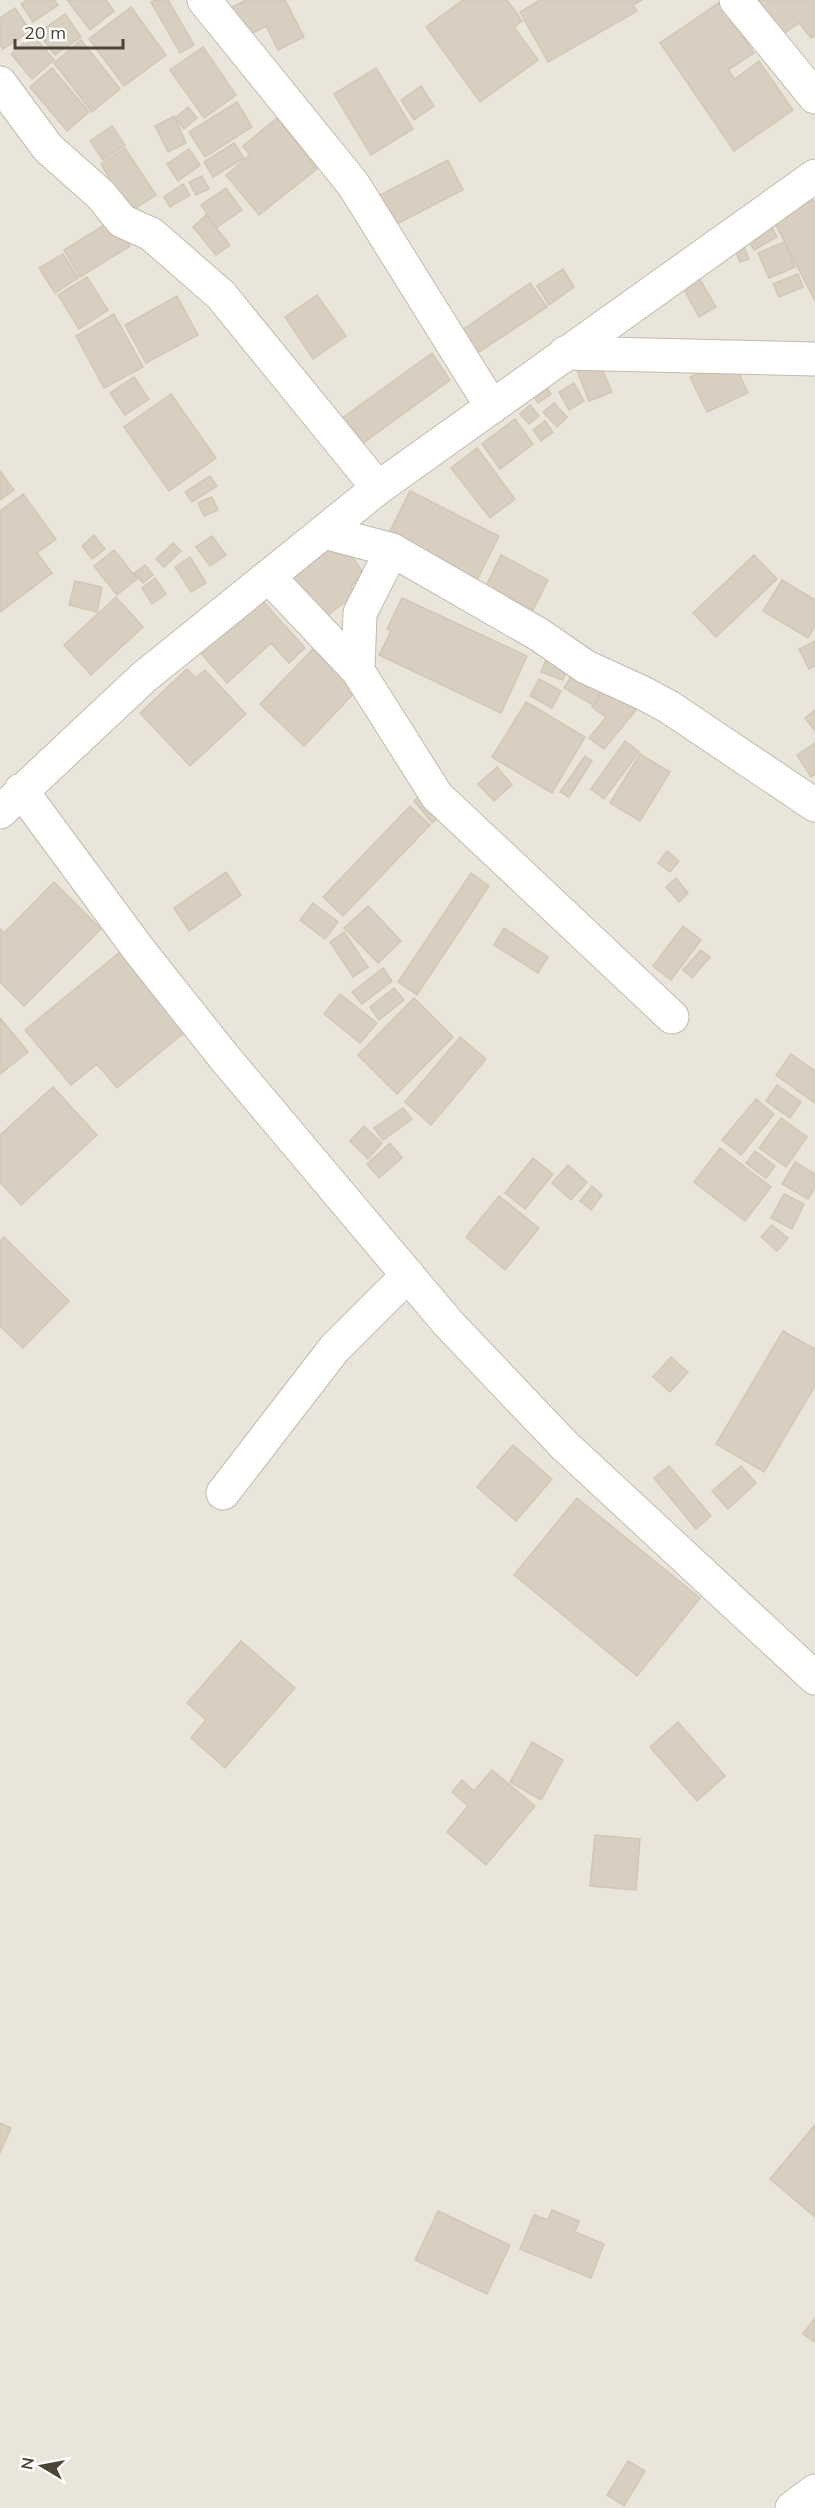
<svg xmlns="http://www.w3.org/2000/svg" width="815" height="2508" font-family="Mulish,sans-serif">
  <style>
    .residential { fill: #eae5da }
    .building { fill: #d8cfc1; stroke: #d3c7b4; stroke-width: 1.5 }
    .lines { fill: none; stroke-linecap: round; stroke-linejoin: round }
    .minor-casing { stroke: #c2bbae; stroke-width: 35 }
    .minor { stroke: #fff; stroke-width: 33 }
  </style>
  <rect width="100%" height="100%" fill="#f6f3ec"/>
  <path class="residential" d="M0,0H815V2508H0Z"/>
  <path class="building" d="M27,0H54L58,5L33,22L21,4Z
    M67,0H106L114,11L90,30Z
    M155,0H168L194,45L180,53L151,2Z
    M246,0H285L304,37L278,50L266,26L247,36L232,7Z
    M463,0H507L522,21L514,27L538,60L480,102L426,27Z
    M540,0H642L633,5L637,11L548,62L520,12Z
    M751,0H815V35L811,38L799,23L777,38Z
    M720,2L754,53L728,70L735,79L759,61L793,110L734,151L660,43Z
    M131,7L166,55L124,86L89,39Z
    M15,8L30,31L3,49L0,45V18Z
    M65,14L81,37L55,55L38,33Z
    M33,35L54,60L32,79L11,54Z
    M81,40L120,89L92,112L54,63Z
    M203,47L236,95L204,118L170,70Z
    M52,68L89,112L67,131L30,87Z
    M376,68L413,129L371,155L334,94Z
    M421,86L434,106L414,120L401,100Z
    M237,102L252,127L205,157L189,132Z
    M188,107L197,118L184,129L175,118Z
    M174,116L186,143L168,152L155,126Z
    M277,118L317,169L259,215L226,175L250,155L243,146Z
    M112,126L125,145L103,160L90,141Z
    M234,143L244,158L213,177L204,162Z
    M125,148L156,195L123,216L101,183L109,177L101,164Z
    M189,149L200,165L178,181L167,164Z
    M448,160L463,190L393,226L378,196Z
    M202,176L209,189L196,195L189,182Z
    M183,184L190,195L170,207L164,197Z
    M226,188L242,210L216,228L201,205Z
    M813,200L815,203V301L774,221Z
    M206,215L230,245L216,255L193,227Z
    M114,219L130,246L80,277L64,250Z
    M768,220L777,237L754,250L744,233Z
    M784,242L795,267L769,278L758,253Z
    M744,247L749,259L740,262L735,250Z
    M63,254L78,278L55,293L39,268Z
    M563,269L574,287L549,305L537,286Z
    M798,274L803,287L779,297L773,284Z
    M87,277L108,310L79,329L58,295Z
    M699,278L716,307L699,317L683,288Z
    M530,283L547,307L473,356L458,333Z
    M317,295L346,336L313,359L285,317Z
    M177,296L198,335L146,363L125,325Z
    M114,314L143,367L104,388L76,336Z
    M432,353L450,380L359,446L341,419Z
    M732,358L748,393L707,412L690,377Z
    M599,362L612,392L589,401L577,371Z
    M134,377L149,399L125,415L110,393Z
    M541,380L551,394L538,403L529,389Z
    M574,383L584,401L569,410L559,392Z
    M171,394L216,458L169,491L124,427Z
    M554,403L567,417L557,427L543,412Z
    M530,405L539,416L529,424L520,414Z
    M515,419L533,444L500,469L482,444Z
    M545,421L553,432L541,441L533,430Z
    M477,448L515,499L490,518L451,468Z
    M0,471L14,490L0,500Z
    M210,476L217,486L192,502L185,492Z
    M410,491L499,536L474,586L385,541Z
    M23,494L56,539L37,553L52,573L0,612V511Z
    M212,497L218,510L204,516L198,503Z
    M94,535L105,549L92,559L82,546Z
    M212,536L226,555L210,566L196,547Z
    M340,540L365,575L351,586L356,594L321,620L289,578Z
    M173,543L181,551L164,567L156,559Z
    M114,550L137,579L117,595L94,566Z
    M501,555L548,580L533,610L486,586Z
    M754,555L777,579L716,637L693,613Z
    M190,557L206,583L191,592L175,567Z
    M145,565L153,575L143,583L134,573Z
    M155,578L166,594L152,604L142,588Z
    M782,580L815,600V626L808,638L763,611Z
    M75,581L102,587L97,612L69,605Z
    M116,597L143,627L91,675L64,645Z
    M259,597L305,648L289,663L271,643L227,683L199,651Z
    M402,598L527,656L501,713L379,655L391,631L387,629Z
    M815,641V666L809,669L799,649Z
    M313,649L356,691L304,746L260,704Z
    M547,657L568,665L563,680L541,672Z
    M187,669L196,678L205,670L246,714L190,766L140,713Z
    M575,670L604,688L593,705L564,688Z
    M539,679L561,691L552,708L530,696Z
    M608,687L636,710L604,749L589,738L606,717L592,707Z
    M526,702L585,737L552,793L492,757Z
    M815,710V731L805,718Z
    M625,741L639,752L604,799L591,789Z
    M815,743V774L811,777L797,755Z
    M640,754L670,772L640,821L610,803Z
    M585,756L592,761L569,797L560,792Z
    M497,767L512,785L494,801L478,784Z
    M424,792L443,813L432,823L414,801Z
    M410,806L430,825L343,916L323,897Z
    M667,851L679,861L670,872L658,863Z
    M226,872L241,895L189,931L174,908Z
    M471,873L489,886L417,995L398,982Z
    M676,878L688,893L679,902L666,887Z
    M54,882L101,929L24,1006L0,982V929L4,933Z
    M313,903L338,922L325,939L300,920Z
    M368,906L401,941L378,963L344,928Z
    M683,926L701,940L671,980L653,966Z
    M504,928L548,957L538,973L494,945Z
    M344,932L368,967L353,977L330,942Z
    M701,950L710,957L692,978L683,970Z
    M120,952L185,1032L117,1088L97,1064L71,1085L25,1030Z
    M383,968L392,981L362,1004L352,992Z
    M394,988L404,1000L379,1020L370,1007Z
    M340,994L377,1023L360,1043L324,1014Z
    M414,998L453,1037L397,1094L358,1055Z
    M0,1018L28,1052L0,1074Z
    M460,1037L486,1059L431,1125L405,1102Z
    M791,1054L815,1071V1103L776,1075Z
    M777,1085L801,1102L790,1118L766,1101Z
    M53,1087L97,1135L21,1205L0,1182V1135Z
    M756,1099L774,1114L741,1155L722,1140Z
    M403,1108L412,1119L383,1140L374,1128Z
    M781,1118L807,1137L786,1167L759,1148Z
    M364,1126L382,1143L368,1159L350,1141Z
    M390,1143L402,1158L379,1178L367,1164Z
    M720,1148L771,1187L745,1221L694,1182Z
    M755,1151L775,1166L766,1178L746,1163Z
    M533,1158L553,1174L525,1209L505,1193Z
    M795,1162L815,1174V1187L808,1199L782,1184Z
    M568,1165L587,1182L571,1200L552,1183Z
    M592,1186L602,1195L591,1210L580,1201Z
    M784,1194L804,1204L792,1229L771,1218Z
    M499,1196L539,1228L505,1270L466,1237Z
    M772,1225L788,1238L777,1251L761,1237Z
    M4,1237L69,1301L23,1348L0,1326V1241Z
    M783,1331L815,1349V1386L764,1472L716,1444Z
    M671,1357L688,1372L670,1392L653,1377Z
    M513,1445L552,1479L516,1521L477,1487Z
    M669,1466L711,1516L696,1529L654,1478Z
    M741,1466L756,1483L728,1509L712,1491Z
    M577,1498L700,1598L637,1676L514,1575Z
    M241,1641L295,1688L225,1768L191,1738L206,1720L187,1703Z
    M678,1722L725,1776L697,1801L650,1747Z
    M532,1742L563,1760L541,1800L510,1782Z
    M492,1770L535,1806L486,1865L447,1832L468,1806L452,1792L462,1780L474,1791Z
    M595,1835L640,1839L636,1890L590,1886Z
    M0,2123L11,2128L0,2153Z
    M815,2125V2217L770,2179Z
    M552,2210L579,2221L575,2232L604,2244L591,2278L520,2249L534,2215L548,2220Z
    M438,2211L510,2245L487,2294L415,2260Z
    M815,2318V2342L803,2334Z
    M628,2461L645,2471L624,2506L607,2495Z"/>
  <g class="lines">
    <g class="minor-casing">
      <path id="minor" d="M204,0L353,184L492,407
        M736,0L815,97
        M0,83L48,148L101,195L122,221L151,234L221,295L378,488
        M565,353L815,359
        M325,532L392,550L538,634L586,667L643,693L669,707L815,805
        M269,577L358,671L437,796L672,1017
        M358,671L360,613L392,550
        M21,790L139,950L224,1057L448,1323L564,1445L815,1678
        M0,812L144,677L378,488L815,176
        M223,1493L334,1349L408,1275
        M792,2508L815,2491"/>
    </g>
    <use href="#minor" class="minor"/>
  </g>
  <g transform="translate(42 2466) rotate(280)" stroke="#ffffff" stroke-width="4.5" paint-order="stroke">
  <path d="M0-4.5L10 22L0 15L-10 22Z" fill="#4b4439"/>
  <text y="-9" font-size="16" font-weight="bold" text-anchor="middle" fill="#4b4439">N</text>
  </g>
  <path d="M15 39v9h108v-9" fill="none" stroke="#4b4439" stroke-width="3"/>
  <text x="24" y="39" font-size="18" fill="#4b4439" stroke="#ffffff" stroke-width="4.5" paint-order="stroke">20 m</text>
</svg>
